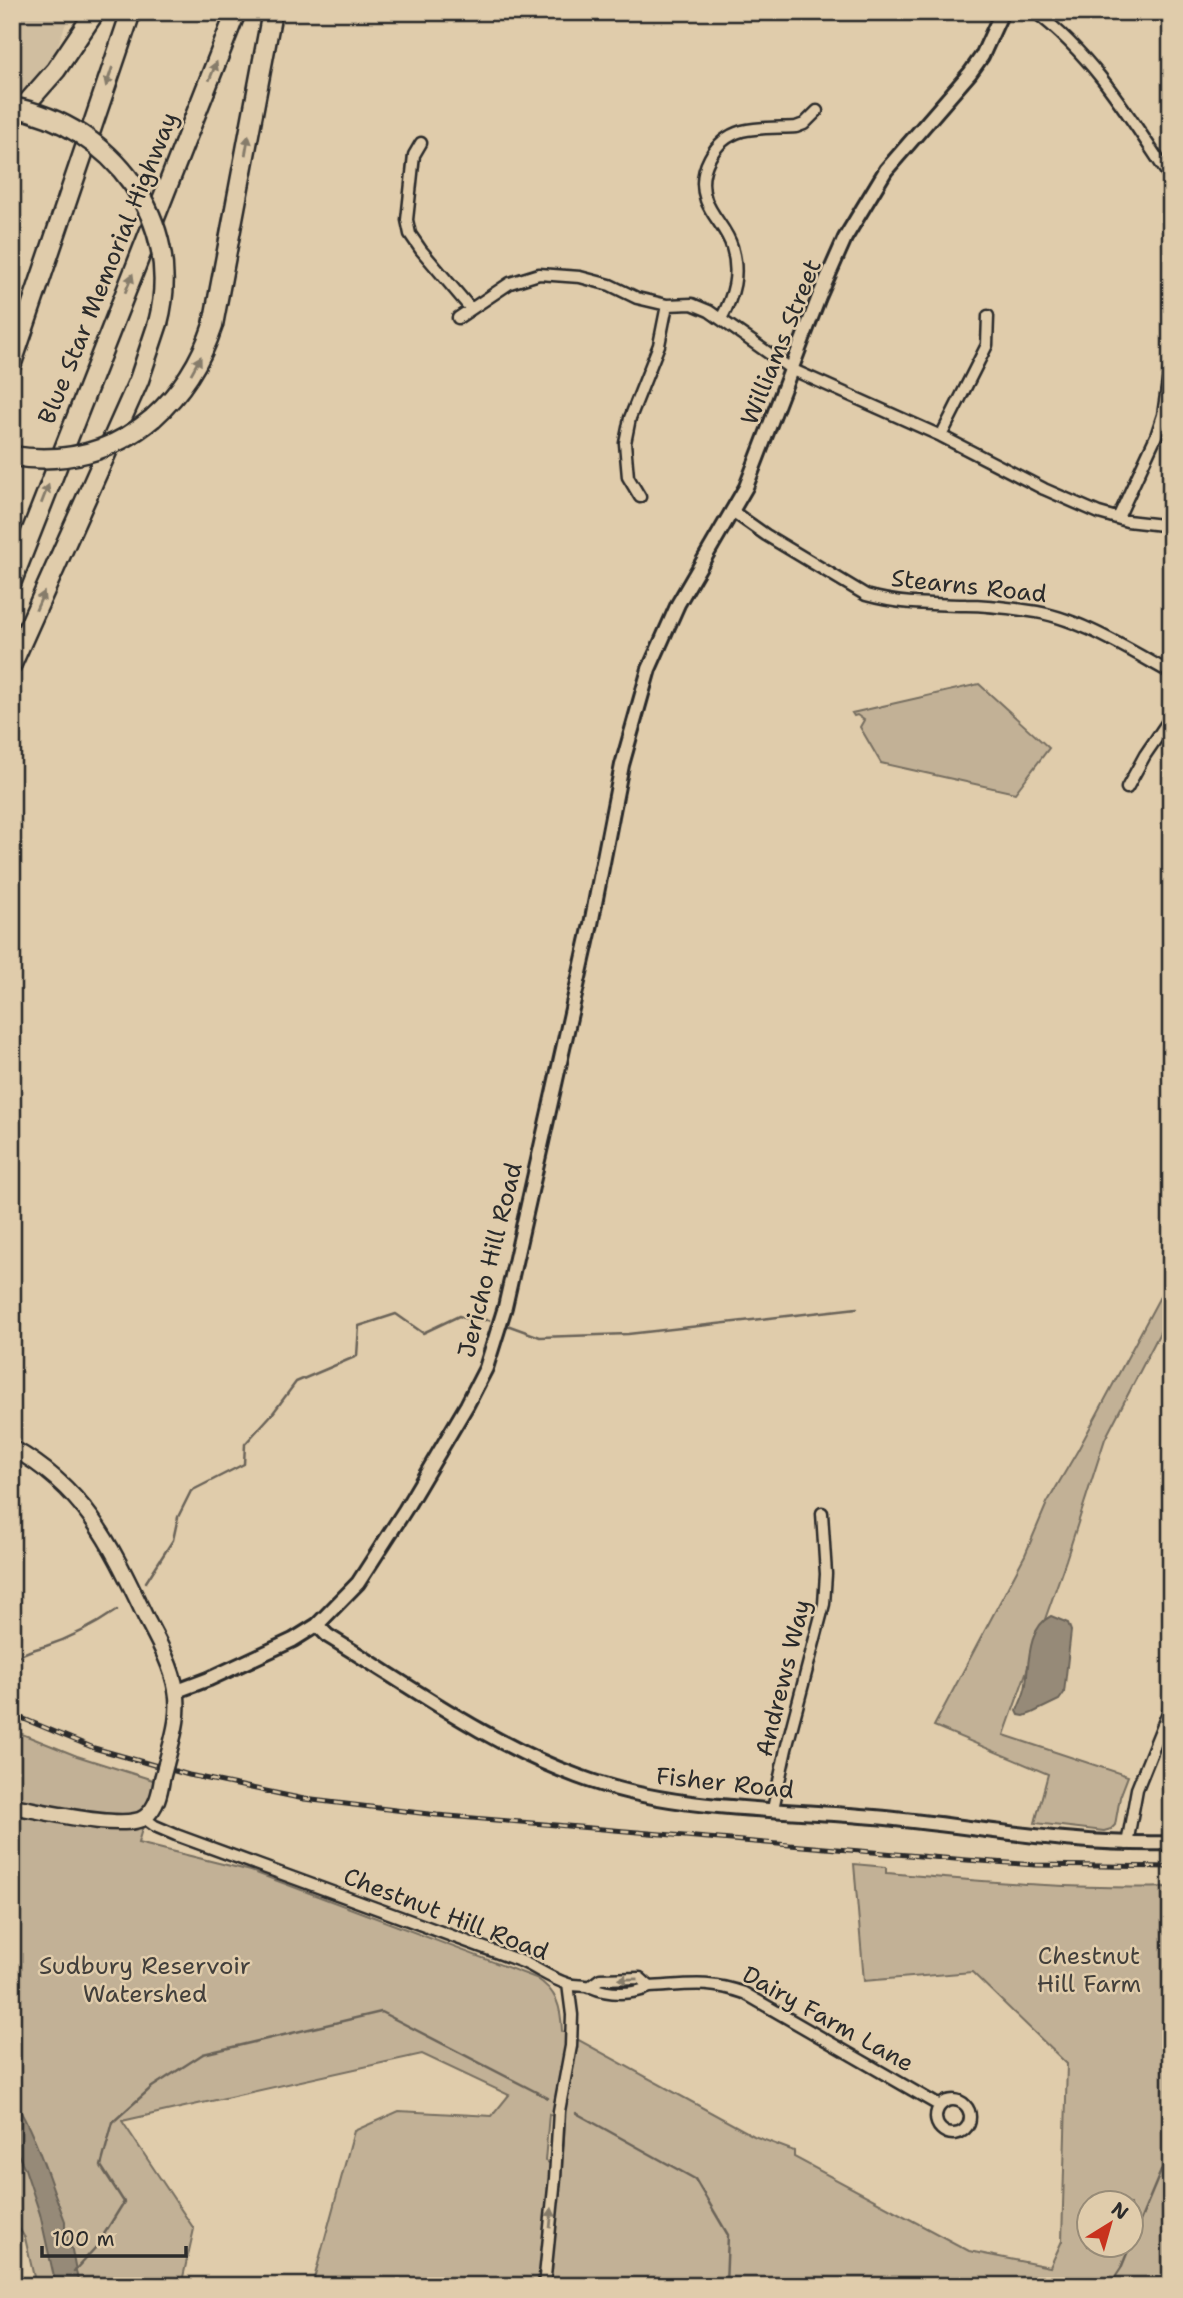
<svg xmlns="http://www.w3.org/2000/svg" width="1183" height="2298" font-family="'Shantell Sans',sans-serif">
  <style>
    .built { fill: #d0bea0 }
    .green { fill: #c2b196; stroke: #766e60; stroke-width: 2; fill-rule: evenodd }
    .water { fill: #968a78; stroke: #6b6459; stroke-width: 2 }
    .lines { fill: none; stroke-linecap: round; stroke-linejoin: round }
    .stream { stroke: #6b6459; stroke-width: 2.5 }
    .minor-casing { stroke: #2b2b2b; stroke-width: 15 }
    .tertiary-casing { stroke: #2b2b2b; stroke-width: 18 }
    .secondary-casing { stroke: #2b2b2b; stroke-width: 19 }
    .motorway-casing { stroke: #2b2b2b; stroke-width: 23 }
    .minor { stroke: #e0ccab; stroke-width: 10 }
    .tertiary { stroke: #e0ccab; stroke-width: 12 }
    .secondary { stroke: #e0ccab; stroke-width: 14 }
    .motorway { stroke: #e0ccab; stroke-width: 18 }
    .rail-casing { stroke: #2b2b2b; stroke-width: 5 }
    .rail { stroke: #e0ccab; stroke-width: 2.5; stroke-dasharray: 8; stroke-linecap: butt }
    .secondary-bridge-casing { stroke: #2b2b2b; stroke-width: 19; stroke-linecap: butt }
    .motorway-bridge-casing { stroke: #2b2b2b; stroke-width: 23; stroke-linecap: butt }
    .secondary-bridge { stroke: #e0ccab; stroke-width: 14 }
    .motorway-bridge { stroke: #e0ccab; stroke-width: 18 }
    .oneway { fill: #867c6b }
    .labels { text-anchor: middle; stroke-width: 5; stroke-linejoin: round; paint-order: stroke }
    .street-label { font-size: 24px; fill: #2b2b2b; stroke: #e0ccab }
    .park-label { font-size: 24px; fill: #423f3b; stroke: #e0ccab }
  </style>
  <rect width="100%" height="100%" fill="#e0ccab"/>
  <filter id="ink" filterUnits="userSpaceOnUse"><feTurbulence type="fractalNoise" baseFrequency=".0143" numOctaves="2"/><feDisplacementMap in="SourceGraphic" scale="14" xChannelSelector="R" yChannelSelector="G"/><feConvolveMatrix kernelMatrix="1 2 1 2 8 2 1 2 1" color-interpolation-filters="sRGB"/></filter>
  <g filter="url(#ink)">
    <path class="built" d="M12,12H70L53,59L27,95L12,92Z"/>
    <path class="green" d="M979,684L1049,748L1015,793L881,763L860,727L864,720L857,715L854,716L852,713Z
      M1171,1276V1311L1105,1439L1066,1560L1004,1735L1128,1776L1120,1797L1115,1825L1111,1829L1104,1831L1035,1823L1048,1774L934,1726L1025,1555L1047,1503L1078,1450Z
      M12,1730L77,1756L156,1781L138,1843L251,1871L536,1978C557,1991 561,2007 562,2031L754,2136L794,2151V2157L969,2251L1050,2267L1062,2241L1067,2064L972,1972L864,1981L854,1864L886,1867V1873C981,1881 1075,1890 1171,1887V2286H312L354,2131L399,2111L492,2116L509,2095L422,2054L122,2121L194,2229L181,2286H36L25,2238L12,2217ZM549,2114L565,2122L562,2169L545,2161ZM1088,2204H1130V2246H1088Z"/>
    <path class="water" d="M1051,1616L1068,1623L1071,1631L1064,1693L1059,1700L1032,1713L1024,1716L1019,1715L1017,1711C1020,1702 1025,1694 1026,1684C1029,1662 1028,1627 1051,1616Z
      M12,2097C37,2136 48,2178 65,2221V2231L72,2250L79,2286H56L40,2214L25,2169L12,2142Z"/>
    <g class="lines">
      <path class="stream" d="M507,1325L540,1337L628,1334L857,1308
        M146,1582L173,1540L178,1517L191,1491L244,1464L245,1444L273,1413L296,1382L357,1356L359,1326L396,1314L423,1333L459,1316L470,1320H489
        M12,1654L19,1656C29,1650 35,1649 46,1646C71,1638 95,1625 117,1610
        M576,2113L695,2179L728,2235L726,2286
        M1130,2245L1171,2147
        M74,2271L96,2247L124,2202L101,2166L113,2122L152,2087L203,2054L381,2012L548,2098
        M1109,2286L1121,2268L1130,2246"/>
      <g class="minor-casing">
        <path id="minor" d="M1035,12C1094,56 1131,119 1171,179
          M421,143L414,155L407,220L410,234L421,250L471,309
          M458,318L510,283L539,274L580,277L610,285L637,298L667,305L692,304L709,311L791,369L941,436L1044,489L1099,513L1127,521L1171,526
          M721,319C734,295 740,274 732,247C727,229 712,217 706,200C696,172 714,139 742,131C759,127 779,128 796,127L804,124L817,111
          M941,436L987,345L988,316
          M640,497L628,477L625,443L630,418L659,345L667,305
          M732,511L766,535L866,595C902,605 930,604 966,605C987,605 1009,608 1030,611C1078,617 1129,650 1171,673
          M1118,518L1156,436L1163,415L1170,367
          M1127,788L1145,755L1171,717
          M773,1809L786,1749L824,1604L826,1574L822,1513
          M144,1818L155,1826L176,1835L523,1962C538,1969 552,1979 568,1984C575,1986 584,1985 591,1987C609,1995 632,1995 650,1987L640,1978L600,1979L589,1987
          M1127,1844L1137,1789L1171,1705
          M650,1987C688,1985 708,1980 744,1993L940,2106
          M936 2117a17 17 0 1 1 34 0a17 17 0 1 1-34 0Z
          M544,2286L555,2178L559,2111L571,2046L572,2015L568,1984"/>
      </g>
      <g class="tertiary-casing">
        <path id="tertiary" d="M317,1625L328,1636C409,1685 487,1743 577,1776C672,1812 775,1808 875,1817C974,1826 1071,1846 1171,1843
          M177,1691L209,1679L293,1640L317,1625L358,1583L405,1510L467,1405L486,1368L505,1307L591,924L622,765L649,669L678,604L746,487L819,297L845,238L886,170L970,73L982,56L1002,12"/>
      </g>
      <g class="secondary-casing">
        <path id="secondary" d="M12,1448C85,1488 111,1545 145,1616C157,1639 172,1665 176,1690C181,1715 172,1740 166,1764
          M12,1806C38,1810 126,1832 145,1817C157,1808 160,1792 162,1779"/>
      </g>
      <g class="motorway-casing">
        <path id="motorway" d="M12,120L56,70L95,12
          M12,363L131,12
          M153,418C182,392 201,362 213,325L272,12
          M12,581L236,12
          M12,664L139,380L158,323"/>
      </g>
      <use href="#minor" class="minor"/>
      <use href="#tertiary" class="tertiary"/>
      <use href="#secondary" class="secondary"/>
      <use href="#motorway" class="motorway"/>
      <g class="rail-casing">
        <path id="rail" d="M12,1714L94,1748L189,1775L304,1799L437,1815L967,1860L1035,1865L1171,1867"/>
      </g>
      <use href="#rail" class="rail"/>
      <g class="secondary-bridge-casing">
        <path id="secondary-bridge" d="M162,1779L166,1764"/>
      </g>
      <g class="motorway-bridge-casing">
        <path id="motorway-bridge" d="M12,107C112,126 185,221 158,323
          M12,456C64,464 113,452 153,418"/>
      </g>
      <use href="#secondary-bridge" class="secondary-bridge"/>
      <use href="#motorway-bridge" class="motorway-bridge"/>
    </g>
    <defs><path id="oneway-solid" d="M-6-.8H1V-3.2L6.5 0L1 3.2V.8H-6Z" transform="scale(1.75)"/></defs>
    <g class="oneway">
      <use href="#oneway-solid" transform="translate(213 71) rotate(-68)"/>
      <use href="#oneway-solid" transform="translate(109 77) rotate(109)"/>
      <use href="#oneway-solid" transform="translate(247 145) rotate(-80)"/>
      <use href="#oneway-solid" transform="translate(129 283) rotate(-68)"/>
      <use href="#oneway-solid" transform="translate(196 365) rotate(-61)"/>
      <use href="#oneway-solid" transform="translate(45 494) rotate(-69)"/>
      <use href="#oneway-solid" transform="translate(40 601) rotate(-66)"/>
      <use href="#oneway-solid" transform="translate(628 1979) rotate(179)"/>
      <use href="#oneway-solid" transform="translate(551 2218) rotate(-85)"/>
    </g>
  </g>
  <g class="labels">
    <g class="street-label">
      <text transform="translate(108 268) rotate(-68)" y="8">Blue Star Memorial Highway</text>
      <text transform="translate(781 342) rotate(-68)" y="8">Williams Street</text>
      <text transform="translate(969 586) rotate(6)" y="8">Stearns Road</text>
      <text transform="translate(490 1260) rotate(-76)" y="8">Jericho Hill Road</text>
      <text transform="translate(783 1678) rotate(-76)" y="8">Andrews Way</text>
      <text transform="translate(725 1783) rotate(6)" y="8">Fisher Road</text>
      <text transform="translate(446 1914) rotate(21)" y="8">Chestnut Hill Road</text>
      <text transform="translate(828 2019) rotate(29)" y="8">Dairy Farm Lane</text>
    </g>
    <g class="park-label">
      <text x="1089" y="1964">Chestnut<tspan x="1089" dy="28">Hill Farm</tspan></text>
      <text x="145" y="1974">Sudbury Reservoir<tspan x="145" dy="28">Watershed</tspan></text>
    </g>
  </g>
  <rect width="1183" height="2298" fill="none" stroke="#e0ccab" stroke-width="42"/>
  <rect x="21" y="21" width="1141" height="2256" fill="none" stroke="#2b2b2b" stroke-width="2.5" filter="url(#ink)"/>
  <g transform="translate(1110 2224) rotate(37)"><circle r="33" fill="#e0ccab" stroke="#988c78" stroke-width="2"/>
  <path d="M0-5L12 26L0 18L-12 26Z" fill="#c8321e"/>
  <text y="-10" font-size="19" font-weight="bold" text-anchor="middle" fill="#2b2b2b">N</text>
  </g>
  <path d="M42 2246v10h144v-10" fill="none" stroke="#2b2b2b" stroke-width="3.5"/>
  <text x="52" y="2246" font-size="21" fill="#2b2b2b" stroke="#e0ccab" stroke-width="5" paint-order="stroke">100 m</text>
</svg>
